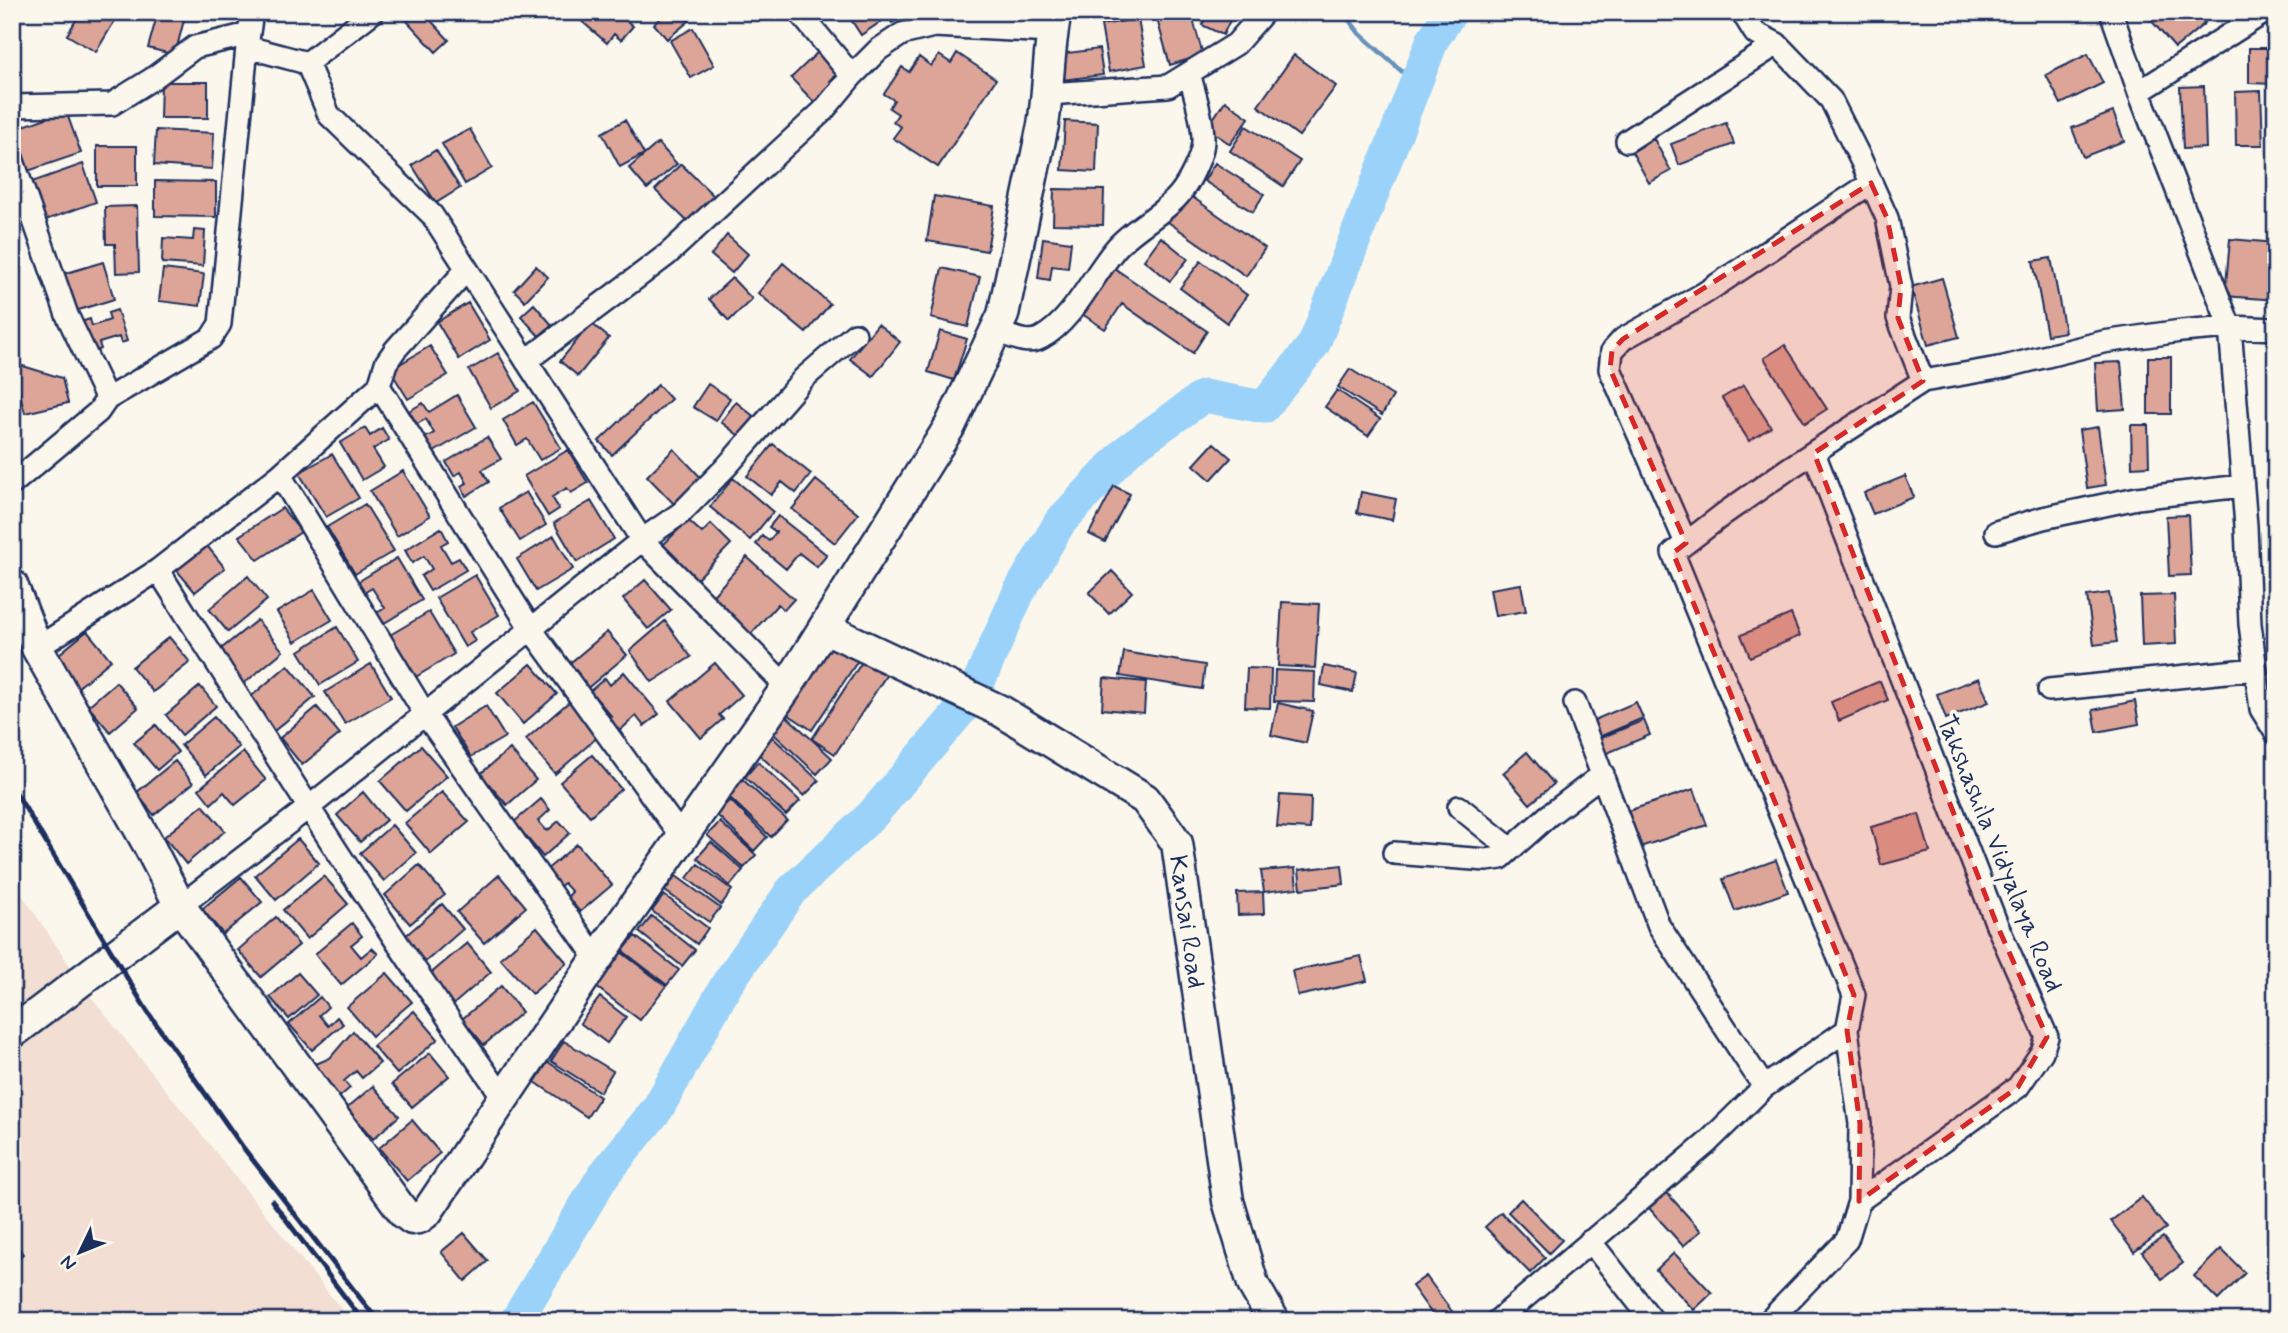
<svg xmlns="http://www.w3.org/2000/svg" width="2288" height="1333" font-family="Mynerve,sans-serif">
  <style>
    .built { fill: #f2ded2 }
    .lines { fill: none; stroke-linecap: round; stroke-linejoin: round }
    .stream { stroke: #6791bb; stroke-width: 5 }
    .river { stroke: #9ad2f9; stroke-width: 33 }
    .building { fill: #dda597; stroke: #1b2f5e; stroke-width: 2 }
    .street-casing { stroke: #1b2f5e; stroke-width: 26 }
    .secondary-casing { stroke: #1b2f5e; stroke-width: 35 }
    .street { stroke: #fbf7ec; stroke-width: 21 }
    .secondary { stroke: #fbf7ec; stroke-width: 30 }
    .rail { stroke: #1b2f5e; stroke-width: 5 }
    .marked { fill: #d62828; fill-opacity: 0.2; stroke: #d62828; stroke-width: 5; stroke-dasharray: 14 9; stroke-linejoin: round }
    .labels { text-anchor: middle; stroke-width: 7; stroke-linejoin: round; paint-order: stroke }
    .street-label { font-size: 26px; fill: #1b2f5e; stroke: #fbf7ec }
  </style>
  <rect width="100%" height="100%" fill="#fbf7ec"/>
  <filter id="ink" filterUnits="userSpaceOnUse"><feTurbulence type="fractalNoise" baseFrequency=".0143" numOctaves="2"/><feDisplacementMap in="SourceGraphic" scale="14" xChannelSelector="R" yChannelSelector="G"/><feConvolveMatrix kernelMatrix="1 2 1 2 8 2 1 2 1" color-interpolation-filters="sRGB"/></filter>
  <g filter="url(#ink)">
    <path class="built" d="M12,880L92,998L351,1321H12Z"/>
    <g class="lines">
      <path class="stream" d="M1343,12L1360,34L1415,83"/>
      <path class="river" d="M516,1321L603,1176L658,1108L727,984L791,891L872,815L972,697L1018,594L1060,522L1128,450L1204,396L1264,407L1314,344L1433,39L1451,12"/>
    </g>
    <path class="building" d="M81,12H120L96,52L67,35Z
      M158,12H186L175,55L148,48Z
      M416,12H423L449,40L436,52L407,21Z
      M571,12H632L626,20L633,26L621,40L614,34L607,43Z
      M667,12H682L689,21L667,39L654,24Z
      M846,12H896L900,18L892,23L888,17L861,35Z
      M1155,12H1191L1203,55L1170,65Z
      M1208,12H1234L1223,35L1202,25Z
      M2144,12H2196L2205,23L2175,48Z
      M1138,19L1146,65L1109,72L1101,25Z
      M693,28L714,65L691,78L670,41Z
      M2249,48H2275L2274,84L2249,83Z
      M1099,49L1103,75L1062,80L1059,54Z
      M818,52L838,73L830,81L834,85L815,103L791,78Z
      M957,53L996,79L938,167L893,138L901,127L893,122L898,114L889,108L894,100L884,94L902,67L909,72L919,57L931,66L939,55L951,63Z
      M2088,54L2103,83L2061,104L2046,75Z
      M1294,55L1336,86L1299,136L1258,106Z
      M161,82H208V118H160Z
      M2204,86L2206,148L2183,149L2180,87Z
      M2261,91L2263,145H2236L2235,92Z
      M1225,101L1249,118L1230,144L1207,128Z
      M66,111L81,153L25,172L12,130Z
      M2113,112L2124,141L2083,157L2072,128Z
      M625,120L644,154L620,167L602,133Z
      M1065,121L1098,123L1096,172L1062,170Z
      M1726,123L1734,144L1679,165L1671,144Z
      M1246,126L1300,161L1283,186L1230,151Z
      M470,129L492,168L465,184L442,144Z
      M156,130L214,133L212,169L154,165Z
      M1654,139L1671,171L1649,183L1632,152Z
      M658,143L677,164L647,189L629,168Z
      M97,146H137V186H97Z
      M436,150L460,188L436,203L412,165Z
      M1215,163L1264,194L1253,212L1204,181Z
      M83,164L96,202L43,221L29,183Z
      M681,164L717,199L691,225L655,190Z
      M155,181L216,182V217L155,216Z
      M1054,189L1104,190L1103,225L1053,224Z
      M1188,194L1265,248L1246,276L1168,222Z
      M934,196L994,206L987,251L927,241Z
      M137,206L139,272L116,273L115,244H106L105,207Z
      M194,230L205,231L203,266L162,263L163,238L193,240Z
      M727,235L748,254L732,273L711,255Z
      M1161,237L1188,259L1170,281L1144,260Z
      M1043,238L1071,242L1068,268L1052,266L1050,280L1038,278Z
      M2230,239L2276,243V300L2225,296Z
      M2051,258L2065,332L2047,335L2033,261Z
      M1201,261L1247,295L1227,323L1180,288Z
      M103,262L114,299L69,313L57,276Z
      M783,263L830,304L806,333L758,293Z
      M536,266L548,277L525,301L514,290Z
      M942,268L980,277L968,327L931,318Z
      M1114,268L1207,331L1193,353L1122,304L1105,329L1082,314Z
      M163,269L204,274L200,306L159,301Z
      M732,278L752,299L729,321L709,299Z
      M1942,278L1959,337L1928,345L1911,287Z
      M468,303L490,340L459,359L437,322Z
      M534,304L552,325L539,336L521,316Z
      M117,310L127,341L121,343L119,337L99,343L101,349L91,353L81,322L90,319L92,326L110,320L108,313Z
      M591,323L609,338L578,376L560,361Z
      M878,324L900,342L873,376L850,359Z
      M940,331L967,339L954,380L928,372Z
      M1785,345L1827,409L1805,423L1764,358Z
      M430,346L448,375L408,399L390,370Z
      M498,353L520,391L491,408L469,370Z
      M2148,357H2171V414H2148Z
      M2121,362L2125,409L2098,411L2095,363Z
      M23,366L62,378L68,403L25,413L13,369Z
      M1350,369L1393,396L1382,415L1338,387Z
      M708,384L730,398L716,421L693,407Z
      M658,385L671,399L612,455L599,441Z
      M1744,385L1771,427L1749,441L1722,398Z
      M1337,390L1380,419L1368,436L1325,407Z
      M457,395L476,427L434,452L425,438L434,433L426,419L417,424L409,411L423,403L429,412Z
      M533,402L561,448L540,460L527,439L517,445L503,420Z
      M736,402L757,419L742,438L721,422Z
      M2131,425H2148L2149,466L2132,467Z
      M2098,427L2106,485L2087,488L2079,430Z
      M365,428L370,436L382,428L389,440L373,449L384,467L362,480L340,443Z
      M487,437L501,459L482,470L489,482L466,496L461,486L467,483L461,472L454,476L446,462Z
      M1214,443L1231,458L1211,480L1194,465Z
      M773,444L811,474L796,493L782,482L771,495L747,476Z
      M674,449L704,481L677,507L647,476Z
      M568,450L588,483L571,493L567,488L552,497L559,509L548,516L524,476Z
      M332,454L359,498L326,517L299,473Z
      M403,471L430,516L397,536L370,491Z
      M1905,476L1914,497L1873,514L1864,493Z
      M733,478L773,512L750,540L710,507Z
      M816,480L858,514L835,543L792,509Z
      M1114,486L1130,494L1105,542L1089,534Z
      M526,492L546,525L520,541L499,508Z
      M1361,492L1396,499L1392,520L1357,513Z
      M591,501L614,539L577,562L554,523Z
      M365,504L394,551L355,574L327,527Z
      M282,508L301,532L258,560L239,536Z
      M2188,515L2191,575L2169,576L2166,516Z
      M778,516L827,555L817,567L799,553L786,569L756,544L762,536L769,541L776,532L769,527Z
      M688,520L702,533L711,524L731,544L695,581L660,548Z
      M441,528L448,541L441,545L451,562L459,558L466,570L430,591L421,576L432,569L424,556L412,563L405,550Z
      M554,536L573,569L536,591L517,559Z
      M204,542L225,568L195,592L174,567Z
      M747,557L794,599L784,610L778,604L749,636L709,600Z
      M397,558L422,600L381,625L375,614L385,608L372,588L362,594L356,583Z
      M1112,571L1132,592L1109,614L1089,593Z
      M475,575L499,615L470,632L475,641L465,647L436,598Z
      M248,576L267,600L228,632L209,609Z
      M645,580L671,610L648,629L623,599Z
      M1521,584L1526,611L1495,616L1490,589Z
      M314,590L332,620L295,642L277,612Z
      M2109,593L2117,642L2094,645L2087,596Z
      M2174,595L2176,644L2142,646L2140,596Z
      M1282,602L1319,604L1315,668L1278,666Z
      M429,612L454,654L409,681L383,639Z
      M1791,614L1800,636L1750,657L1741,635Z
      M257,620L283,651L242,685L216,653Z
      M665,621L691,657L652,682L630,651Z
      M337,627L358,662L320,685L299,651Z
      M87,631L111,660L76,689L52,660Z
      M607,632L627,655L584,691L573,678L579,674L570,663Z
      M169,637L190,662L153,692L132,667Z
      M832,641L859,659L812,730L786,713Z
      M1124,652L1205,665L1202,689L1120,676Z
      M864,659L887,674L835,754L812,739Z
      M715,663L742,695L719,715L723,719L701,738L670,701Z
      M371,664L391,697L345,724L325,692Z
      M531,664L557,694L523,724L497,693Z
      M288,665L315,697L274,731L247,700Z
      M1324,666L1357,673L1353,692L1321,685Z
      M1247,668L1271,669L1270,708L1245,707Z
      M1275,670L1315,672L1314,702L1274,701Z
      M2276,670V690L2270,691L2264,673Z
      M624,672L659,714L644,726L636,716L615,735L605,723L612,717L590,691L605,678L610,685Z
      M1104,678L1146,682L1144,713L1102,709Z
      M1979,678L1989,702L1946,719L1937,694Z
      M1880,681L1888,700L1839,721L1831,702Z
      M116,682L138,708L110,732L88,706Z
      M200,686L216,706L182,735L166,715Z
      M570,701L599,736L555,774L526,739Z
      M2135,701L2139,724L2097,732L2093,710Z
      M1636,702L1643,718L1599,737L1592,721Z
      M1278,703L1313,711L1306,743L1271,735Z
      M486,706L505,737L471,757L452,727Z
      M317,707L340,734L302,765L280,738Z
      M779,709L832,758L817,774L764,725Z
      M214,717L239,747L206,775L181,745Z
      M1644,720L1650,735L1605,754L1598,739Z
      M156,725L178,752L157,770L134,743Z
      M766,731L819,781L804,796L751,747Z
      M421,746L447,776L406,811L380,781Z
      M510,749L536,780L507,805L480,774Z
      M243,752L266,780L235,805L224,792L211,804L199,789Z
      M1527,752L1554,784L1530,804L1503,773Z
      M592,755L621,789L590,816L560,782Z
      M175,761L193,783L154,815L136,793Z
      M758,762L800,801L786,815L745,777Z
      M741,778L787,820L771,837L726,794Z
      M1694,789L1707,825L1637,848L1625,812Z
      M363,792L386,820L360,842L337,815Z
      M442,792L469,822L431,854L405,823Z
      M1280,795L1311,797L1310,829L1277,827Z
      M541,799L550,810L538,821L547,831L559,821L570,833L543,857L514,822Z
      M730,800L767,837L754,851L716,814Z
      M203,805L225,831L186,864L164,837Z
      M1919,814L1930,852L1881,865L1871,827Z
      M720,822L756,855L744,868L707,835Z
      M392,825L416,853L384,881L360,853Z
      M298,839L319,863L276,900L255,875Z
      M711,842L743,870L730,886L697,858Z
      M577,844L612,885L580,912L567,897L572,892L564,883L559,887L545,871Z
      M1776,860L1788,892L1735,911L1723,879Z
      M698,864L732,890L721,905L687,878Z
      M419,865L445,895L410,924L385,895Z
      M1342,865L1344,884L1301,889L1299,870Z
      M1295,868L1297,888L1264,892L1261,871Z
      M499,875L526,907L484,943L457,912Z
      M324,876L348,904L307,939L283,910Z
      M676,876L720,908L709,922L665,891Z
      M241,877L262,902L223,934L202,909Z
      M1263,892L1264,914L1238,915L1237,893Z
      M664,895L708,928L697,944L652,911Z
      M442,904L463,929L424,963L403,938Z
      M652,916L695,950L682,966L639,932Z
      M276,917L299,945L261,977L238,950Z
      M352,923L362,936L351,945L361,957L372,948L378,954L341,985L315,954Z
      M537,927L567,963L532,994L500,958Z
      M635,936L679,970L667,985L623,951Z
      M467,943L491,972L448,1009L429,975Z
      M621,952L666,986L640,1020L595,986Z
      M1361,956L1367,981L1298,996L1292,971Z
      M298,973L317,995L289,1019L270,997Z
      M387,973L412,1002L372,1036L347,1007Z
      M501,986L522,1012L484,1045L462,1019Z
      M320,997L328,1007L319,1015L328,1026L337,1017L343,1024L312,1050L289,1024Z
      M600,997L626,1017L607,1043L580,1023Z
      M414,1011L438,1039L397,1074L373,1046Z
      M353,1031L380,1063L362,1078L356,1071L344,1081L350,1088L337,1099L309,1067L330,1058Z
      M564,1041L613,1071L600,1092L551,1061Z
      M430,1053L449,1076L412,1107L392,1084Z
      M548,1062L600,1097L587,1117L535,1082Z
      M373,1086L399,1116L373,1139L347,1108Z
      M412,1120L440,1153L407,1181L379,1148Z
      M1667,1193L1701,1231L1683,1246L1649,1208Z
      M2142,1197L2166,1228L2134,1252L2111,1221Z
      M1521,1199L1562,1240L1549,1253L1508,1212Z
      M1501,1212L1545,1258L1530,1273L1485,1227Z
      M464,1233L488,1261L465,1281L441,1252Z
      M2163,1237L2183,1263L2162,1279L2142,1252Z
      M12,1239L23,1254L12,1262Z
      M2221,1249L2245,1273L2218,1300L2194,1276Z
      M1674,1253L1712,1293L1694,1310L1656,1270Z
      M1426,1276L1459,1321H1437L1412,1286Z"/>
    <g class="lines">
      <g class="street-casing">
        <path id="street" d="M252,12L247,47L307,63L329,115L432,215L642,540L787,687
          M799,12L852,76
          M1742,12L1755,33L1777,44L1831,100L1861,160L1887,218L1901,286L1898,318L1923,381
          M2111,12L2139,92L2230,327L2246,526L2250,624L2261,709L2276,733
          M307,63L373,12
          M2139,92L2265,12
          M1048,94L1168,86L1236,44L1264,12
          M12,106L112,104L152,79L195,47L249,34
          M1627,141L1777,44
          M12,158L67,315L107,399
          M995,331C1009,335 1027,346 1041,338C1074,320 1093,274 1117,247C1135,227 1162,215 1179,195C1189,183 1202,157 1203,142C1204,122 1194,92 1189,73
          M526,361L668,254L823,111L852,76L878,50L902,34L934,26L1051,32
          M379,386L531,629L681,836
          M1814,453L1997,925L2047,1037L2042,1052L2018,1087L1859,1201
          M280,475L425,714L597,959
          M12,484L98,412L107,399L211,338L220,324L247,47
          M1996,532L2043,518L2137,498L2242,486
          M1686,543L1610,369L1612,351L1623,339L1703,294L1871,183
          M158,570C270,747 382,926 503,1097
          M37,648L158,570L280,475L379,386L386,363L395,350L467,269
          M2049,690L2256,669
          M1575,703L1659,926L1764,1087
          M1459,807L1511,849
          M1394,853L1487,860L1501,858L1548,816L1603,774
          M180,906L308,808L642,540L681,513L727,466L804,378L855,334
          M1590,1241L1653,1321
          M1497,1321L1707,1143L1764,1087L1847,1030
          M1769,1321L1847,1240L1859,1201L1860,1124L1847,1030L1854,995L1673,553L1725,513L1788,469L1923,381L2004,367L2103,342L2181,331L2230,327L2276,329"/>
      </g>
      <g class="secondary-casing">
        <g id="secondary">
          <path d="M12,585L37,648L147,842L180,906L404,1213L412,1219L419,1218L427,1212L597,959L787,687L950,426L1003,315L1043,125C1049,88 1048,49 1056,12"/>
          <path id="s1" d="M825,628L1001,711L1145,799L1177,843L1228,1201L1253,1284L1274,1321"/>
          <path d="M12,1033L180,906"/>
        </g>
      </g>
      <use href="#street" class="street"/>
      <use href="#secondary" class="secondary"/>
      <path class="rail" d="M12,786L147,1011L242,1146L378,1321
        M272,1201L363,1321"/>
    </g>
  </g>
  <path class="marked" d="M1871,183L1887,218L1901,286L1898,318L1923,381L1814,453L1997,925L2047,1037L2018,1087L1859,1201L1860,1124L1847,1030L1854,995L1673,553L1686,543L1610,369L1612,351L1623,339Z"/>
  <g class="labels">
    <g class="street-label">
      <text transform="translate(2001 853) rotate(68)" y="9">Takshashila Vidyalaya Road</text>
      <text dy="9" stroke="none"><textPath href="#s1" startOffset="497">Kansai Road</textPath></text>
    </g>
  </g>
  <rect width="2288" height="1333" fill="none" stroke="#fbf7ec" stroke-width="42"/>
  <rect x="21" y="21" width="2246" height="1291" fill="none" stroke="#1b2f5e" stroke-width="2.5" filter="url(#ink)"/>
  <g transform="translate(80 1252) rotate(227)" stroke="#fbf7ec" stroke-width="5" paint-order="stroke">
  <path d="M0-5L12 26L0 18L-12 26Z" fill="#1b2f5e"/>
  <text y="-10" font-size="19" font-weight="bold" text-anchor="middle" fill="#1b2f5e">N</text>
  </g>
</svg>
